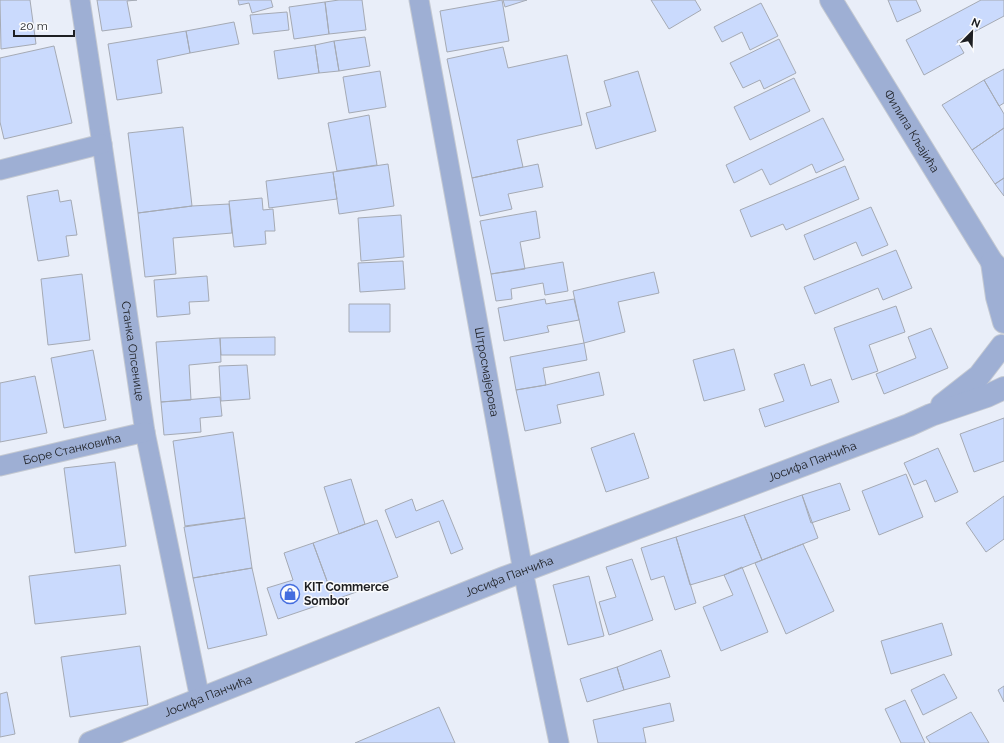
<svg xmlns="http://www.w3.org/2000/svg" width="1004" height="743" font-family="Raleway,sans-serif">
  <style>
    .building { fill: #cadafd; stroke: #a5aab4 }
    .lines { fill: none; stroke-linecap: round; stroke-linejoin: round }
    .minor-casing { stroke: #c4c9d2; stroke-width: 21 }
    .tertiary-casing { stroke: #c4c9d2; stroke-width: 24 }
    .minor { stroke: #9eafd4; stroke-width: 19 }
    .tertiary { stroke: #9eafd4; stroke-width: 22 }
    .labels { text-anchor: middle; stroke-width: 3; stroke-linejoin: round; paint-order: stroke }
    .street-label { font-size: 12px; fill: #1d1f23; stroke: #fafbfd }
    .poi-label { font-size: 12px; font-weight: bold; fill: #1d1f23; stroke: #fafbfd; text-anchor: start }
  </style>
  <rect width="100%" height="100%" fill="#e9eef9"/>
  <path class="building" d="M0,0H30L36,44L1,49Z
    M97,0H137L127,1L132,27L102,31Z
    M238,0H271L273,7L252,13L249,3L239,5Z
    M339,0H362L366,30L329,34L325,2Z
    M502,0L509,41L447,52L440,11Z
    M503,0H527L505,7Z
    M651,0H695L701,10L669,29Z
    M888,0H916L921,11L897,22Z
    M981,0H1004V16L957,41L964,53L924,75L906,40Z
    M325,2L329,34L294,39L289,7Z
    M761,3L778,36L750,50L742,32L722,42L714,27Z
    M287,12L289,30L253,34L250,15Z
    M234,22L239,44L190,53L186,31Z
    M186,31L190,53L157,60L162,93L117,100L108,44Z
    M365,37L370,66L339,71L334,41Z
    M779,39L796,73L764,89L760,80L743,88L730,63Z
    M334,41L339,71L319,73L315,45Z
    M315,45L319,73L278,79L274,51Z
    M54,46L72,123L4,139L0,122V58Z
    M503,47L508,68L567,55L582,125L517,140L523,167L472,178L447,59Z
    M1004,69V103L999,106L984,80Z
    M380,71L386,107L349,113L343,77Z
    M638,71L656,131L596,149L586,113L611,106L604,81Z
    M794,78L810,111L750,140L734,107Z
    M984,80L1004,114V128L972,150L942,105Z
    M369,115L377,165L337,171L328,123Z
    M823,118L844,160L816,173L812,164L770,185L762,169L734,183L726,165Z
    M183,127L192,206L138,213L128,133Z
    M1004,128V178L995,184L972,150Z
    M388,164L394,206L339,214L333,172Z
    M538,164L543,187L508,194L512,209L480,216L472,178Z
    M845,166L859,199L786,230L783,224L751,237L740,210Z
    M333,172L337,199L269,208L266,181Z
    M1004,178V196L995,184Z
    M58,190L60,202L71,200L77,235L66,236L69,256L38,261L27,196Z
    M262,198L263,210L273,209L275,231H265L266,244L234,247L229,201Z
    M229,204L232,233L173,238L176,274L145,277L138,213L192,206Z
    M871,207L888,245L862,256L856,242L814,260L804,235Z
    M536,211L540,238L520,242L525,269L491,274L480,221Z
    M401,215L404,257L361,261L358,218Z
    M896,250L912,288L883,300L878,288L815,314L804,287Z
    M403,261L405,289L360,292L358,263Z
    M563,262L568,291L545,295L543,283L511,289L512,299L496,301L491,274Z
    M654,272L659,293L618,302L625,332L584,343L573,291Z
    M82,274L90,340L48,345L41,279Z
    M207,276L209,301L189,302L190,314L157,317L154,280Z
    M545,299L546,304L574,299L579,320L547,326L549,332L504,341L498,308Z
    M349,304H390V332H349Z
    M896,306L905,332L869,345L878,371L852,380L834,328Z
    M931,328L948,368L884,394L876,374L916,358L908,337Z
    M275,337V355H221L220,338Z
    M220,338L221,362L189,365L191,400L161,402L156,342Z
    M584,343L587,360L543,368L546,385L516,390L510,357Z
    M734,349L745,390L704,401L693,360Z
    M93,350L106,420L64,428L51,358Z
    M804,364L811,386L831,379L839,402L765,427L759,409L784,401L774,374Z
    M247,365L250,399L221,401L219,366Z
    M599,372L604,395L557,405L561,423L525,431L516,390L546,385Z
    M35,376L47,433L0,442V383Z
    M220,397L222,416L200,418L201,432L164,435L161,402Z
    M1004,418V461L974,472L960,434Z
    M233,432L245,518L185,526L173,441Z
    M634,433L649,478L606,492L591,448Z
    M938,448L958,492L935,502L926,480L914,485L904,463Z
    M115,462L126,546L75,553L64,468Z
    M906,474L923,517L879,535L862,491Z
    M351,479L365,524L339,534L324,487Z
    M840,483L850,510L811,523L802,495Z
    M802,495L818,538L762,560L744,515Z
    M1004,496V539L986,552L966,523Z
    M412,499L416,511L443,500L463,549L451,554L439,521L396,538L385,510Z
    M744,515L762,560L724,575L690,585L676,537Z
    M245,518L252,568L193,578L184,527Z
    M377,520L398,577L334,600L313,543Z
    M676,537L696,603L675,610L664,576L651,580L641,548Z
    M313,543L334,600L278,619L267,588L293,580L284,553Z
    M803,544L834,611L786,634L755,563Z
    M632,559L653,620L609,635L599,602L616,597L606,567Z
    M120,565L126,614L35,624L29,576Z
    M742,567L768,632L721,651L703,607L733,595L724,575Z
    M252,568L267,635L208,649L193,578Z
    M589,576L604,636L568,645L553,585Z
    M942,623L952,655L891,674L881,641Z
    M140,646L148,705L70,717L61,657Z
    M661,650L670,677L624,690L617,667Z
    M617,667L624,690L587,702L580,679Z
    M944,674L957,698L923,715L911,690Z
    M1004,686V702L998,690Z
    M7,692L15,734L0,737V694Z
    M905,700L925,743H901L885,709Z
    M670,703L674,721L643,728L646,743H598L593,720Z
    M439,707L455,743H355Z
    M971,712L989,743H930L926,737Z"/>
  <g class="lines">
    <g class="minor-casing">
      <g id="minor">
        <path id="s1" d="M80,0L102,144L145,432L200,699"/>
        <path id="s2" d="M419,0L523,571L559,743"/>
        <path d="M0,170L102,144"/>
        <path id="s3" d="M0,466L145,432"/>
      </g>
    </g>
    <g class="tertiary-casing">
      <g id="tertiary">
        <path id="s4" d="M831,0L987,254L992,262L1004,274"/>
        <path d="M992,262L997,297L1004,322"/>
        <path d="M942,405L979,376L1002,346"/>
        <path id="s5" d="M90,743L504,578L909,425L931,415L987,396L1004,388"/>
      </g>
    </g>
    <use href="#minor" class="minor"/>
    <use href="#tertiary" class="tertiary"/>
  </g>
  <defs>
    <g id="shop-ring" transform="scale(1)"><circle r="9.5" fill="#fafbfd" stroke="#446ddf" stroke-width="1.5"/><path d="M-5-2.5h2.3a2.7 3.5 0 0 1 5.4 0H5L5.5 6h-11ZM-1.5-2.5h3a1.5 2.3 0 0 0-3 0Z" fill="#446ddf"/></g>
  </defs>
  <g fill-rule="evenodd">
    <use href="#shop-ring" x="290" y="594"/>
  </g>
  <g class="labels">
    <g class="street-label">
      <text dy="4" stroke="none"><textPath href="#s4" startOffset="154">Филипа Кљајића</textPath></text>
      <text dy="4" stroke="none"><textPath href="#s1" startOffset="355">Станка Опсенице</textPath></text>
      <text dy="4" stroke="none"><textPath href="#s2" startOffset="378">Штросмајерова</textPath></text>
      <text dy="4" stroke="none"><textPath href="#s3" startOffset="74">Боре Станковића</textPath></text>
      <text dy="4" stroke="none"><textPath href="#s5" startOffset="775">Јосифа Панчића</textPath></text>
      <text dy="4" stroke="none"><textPath href="#s5" startOffset="451">Јосифа Панчића</textPath></text>
      <text dy="4" stroke="none"><textPath href="#s5" startOffset="127">Јосифа Панчића</textPath></text>
    </g>
    <g class="poi-label">
      <text x="304" y="591">KIT Commerce<tspan x="304" dy="14">Sombor</tspan></text>
    </g>
  </g>
  <g transform="translate(972 32) rotate(23)" stroke="#fafbfd" stroke-width="3" paint-order="stroke">
  <path d="M0-3L7 15L0 10L-7 15Z" fill="#1d1f23"/>
  <text y="-6" font-size="11" font-weight="bold" text-anchor="middle" fill="#1d1f23">N</text>
  </g>
  <path d="M14 30v6h60v-6" fill="none" stroke="#1d1f23" stroke-width="2"/>
  <text x="20" y="30" font-size="12" fill="#1d1f23" stroke="#fafbfd" stroke-width="3" paint-order="stroke">20 m</text>
</svg>
